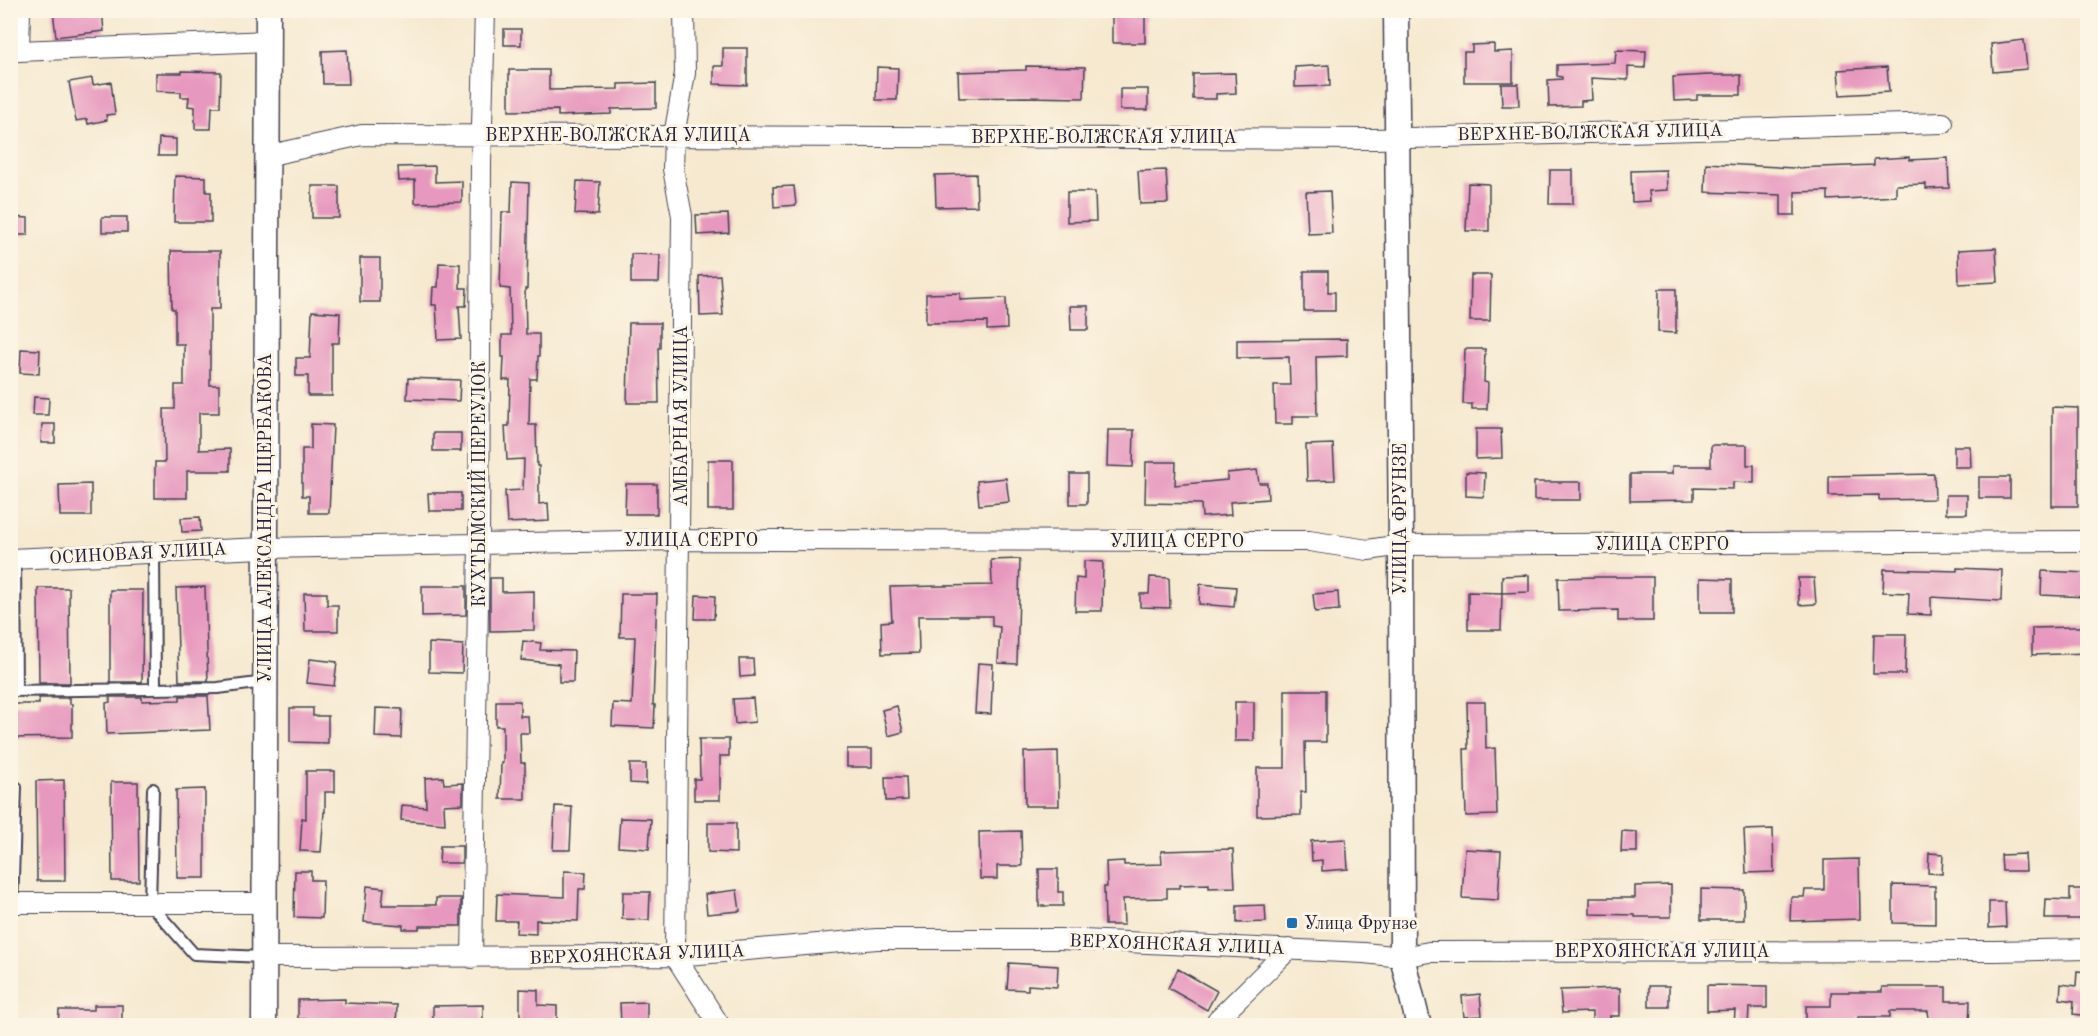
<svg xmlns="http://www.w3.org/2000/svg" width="2098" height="1036" font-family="'Old Standard TT',serif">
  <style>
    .building { fill: #e798be }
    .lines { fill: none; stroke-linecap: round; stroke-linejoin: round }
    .service-casing { stroke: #424051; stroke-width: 14 }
    .minor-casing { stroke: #424051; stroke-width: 22 }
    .tertiary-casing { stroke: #424051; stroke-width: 27 }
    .service { stroke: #fff; stroke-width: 10 }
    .minor { stroke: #fff; stroke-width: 20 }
    .tertiary { stroke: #fff; stroke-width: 24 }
    .poi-dot { fill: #1f6fb2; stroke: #fcf5e5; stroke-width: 2 }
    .labels { text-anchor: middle; stroke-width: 6; stroke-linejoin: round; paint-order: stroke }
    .street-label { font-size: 18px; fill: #22223b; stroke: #fcf5e5 }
    .poi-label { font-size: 18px; fill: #22223b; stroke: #fcf5e5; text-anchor: start }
  </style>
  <rect width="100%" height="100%" fill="#fcf5e5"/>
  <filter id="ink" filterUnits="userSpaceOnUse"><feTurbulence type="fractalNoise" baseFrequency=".0167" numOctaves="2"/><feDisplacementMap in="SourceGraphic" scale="12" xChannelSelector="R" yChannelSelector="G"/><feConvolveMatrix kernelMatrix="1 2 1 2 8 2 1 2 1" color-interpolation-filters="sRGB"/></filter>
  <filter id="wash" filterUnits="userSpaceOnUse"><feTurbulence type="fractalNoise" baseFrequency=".008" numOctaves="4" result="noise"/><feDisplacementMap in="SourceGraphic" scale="24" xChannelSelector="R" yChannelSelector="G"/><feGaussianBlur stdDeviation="1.35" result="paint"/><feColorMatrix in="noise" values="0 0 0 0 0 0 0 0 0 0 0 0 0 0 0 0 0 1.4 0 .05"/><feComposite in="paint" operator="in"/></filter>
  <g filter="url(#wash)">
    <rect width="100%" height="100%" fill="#f6e9d0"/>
    <g id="blocks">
      <path class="building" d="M53,10H102L104,31L56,37Z
        M1112,10H1145V43H1112Z
        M504,29H521V45H504Z
        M2024,40L2027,69L1993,72L1991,44Z
        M1494,44V52L1513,51V82H1464V52H1472V45Z
        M723,48H747V85L714,84V66H723Z
        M347,50L349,84H323L322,51Z
        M1616,50L1646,51L1645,68L1628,67V80L1591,78L1592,100L1581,101V106L1549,107L1548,80L1562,79V77L1557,76V65L1615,63Z
        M1329,65L1330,86L1295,87V67Z
        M1026,66L1085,67L1084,98L1025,97L959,98L958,72L1026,70Z
        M877,67L898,68L897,100H876Z
        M1887,67L1889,92L1840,95L1838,70Z
        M509,70H549V90L618,89V84L656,83V108L611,109V114L558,116V110L509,111Z
        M182,71L221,72L220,107H212L211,129H195V107L188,106L189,97H181V92L156,91V73H182Z
        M1235,73L1236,93L1216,94V99H1193V74Z
        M1709,75H1741V95H1697V100L1674,101L1673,77Z
        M92,78L93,85L111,82L115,114L106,115L107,120L88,124L87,119L76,121L69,82Z
        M1501,84H1518L1519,106H1502Z
        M1120,89H1148V110H1120Z
        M159,138L176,139V156H158Z
        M1909,157V160L1948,158L1949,188L1926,189V184L1896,185V196L1828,200V191L1795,192V215H1781V195L1705,192L1706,163L1794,168L1874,165V159Z
        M435,166V182L462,181V202L415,203V180L399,181L398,167Z
        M1166,170L1168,203L1140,204L1138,171Z
        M1550,170H1573V204H1549Z
        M1666,170L1667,190L1649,191L1650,201L1632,202L1631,171Z
        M976,174L977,206L936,207L935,175Z
        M175,176L206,177V192H211V222H174Z
        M577,181L600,182L598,215L575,214Z
        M512,182L529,183L527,289H525L526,334H539V356H538L537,379H530L529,425H536L537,466H539V504L548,503L549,521L507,523L505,491L523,490L524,459L507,460L505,426H509L510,380H503L504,357H502V335H511L510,289L500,288L502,212H511Z
        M1468,183L1489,184V231H1466Z
        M312,186H339V218H312Z
        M794,186L796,205L774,207L773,187Z
        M1330,191L1332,233L1308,234L1306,192Z
        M1067,192H1095L1096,221L1067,222Z
        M728,214L729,233L697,235L696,215Z
        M10,217L28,218V235H10Z
        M102,217H127V232H102Z
        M1996,248L1998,282L1959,284L1958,250Z
        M171,251H220V309H210V385H219V413H199V450L230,449V471H187V498H155V462H165L164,409H175V385H184V344H175V309H172Z
        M631,254L660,255L659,283H631Z
        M360,258H380V302H360Z
        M439,263L460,264V288H467L466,306H459L461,339L438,340L436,305H432L433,287H438Z
        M1304,271H1328V292H1335V311H1304Z
        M720,275L723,315L700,316L699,276Z
        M1471,275H1491L1490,321H1470Z
        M1659,289H1676V333L1658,332Z
        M960,293V300L1006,298L1007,329L987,330V322L926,323V294Z
        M1070,306H1088V330H1071Z
        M312,311L340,313L339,343H332V396H308V376H296V358H310Z
        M629,323H660V348H658L659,403H627Z
        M1347,339V356L1316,357L1317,416H1293V424H1275L1274,385H1290L1289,357L1237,358V340Z
        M21,349L40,350L39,374L20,373Z
        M1465,349H1485L1484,382L1488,383L1487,409H1472V404H1463Z
        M408,378L460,380L459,401L407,399Z
        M34,397L49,398L48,415H33Z
        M2052,407L2078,408V506H2052Z
        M42,424H55V443H41Z
        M311,424L333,425L329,513H309V496H302V449H311Z
        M1476,429H1501L1502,458L1476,459Z
        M1108,430H1134L1133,467L1107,466Z
        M433,433H461V451H433Z
        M1333,444L1335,480L1307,481L1306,445Z
        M1711,445H1747V465H1754V483L1733,482V489L1694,488V500L1630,501V474H1672V466H1711Z
        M1954,446H1970L1971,467H1954Z
        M708,460H733V510H708Z
        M1146,462H1176L1175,485L1227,480V473L1257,470L1259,483H1267L1268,499L1230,502L1231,515L1202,517L1201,504L1145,503Z
        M1466,472L1485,473L1484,497L1466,496Z
        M1070,474H1087V504H1070Z
        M1934,474L1935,499L1879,500V495L1829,496V476Z
        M1979,477H2010V498H1979Z
        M1006,478L1009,502L979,505L977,481Z
        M1534,482H1581V500H1534Z
        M91,484V516H60L59,485Z
        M626,484H657V514H625Z
        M428,493H461V511H429Z
        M1946,495H1967V514H1946Z
        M200,517L201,531L182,532L181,518Z
        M1020,559L1017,664L998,663L1000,627L992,626V616H918L919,653L882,654L881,622L892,621L890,587L992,585L991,560Z
        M1084,561L1103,562L1102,611H1075L1076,578L1084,579Z
        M1957,568L2002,570L2001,601L1931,597V615L1908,614L1909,593L1883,592L1884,569L1957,571Z
        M2042,571L2088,573V597L2041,595Z
        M1529,575V592L1502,593V576Z
        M1150,577L1169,578L1170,608L1140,607V594H1149Z
        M1597,577H1653V621H1618V610L1559,611L1558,578Z
        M490,578H502V592L534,591V630L490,631Z
        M1700,578L1732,579V612H1700Z
        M1798,578H1814L1816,604L1799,605Z
        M1200,584L1236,587L1234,607L1199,604Z
        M422,586H466V615L422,616Z
        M205,587L208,681H179L176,588Z
        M38,588H69L70,683H39Z
        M110,590H143L142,682H110Z
        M1338,592L1339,610L1315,612L1313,594Z
        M1468,592L1502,593L1501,630H1468Z
        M304,593H327V605H338V631H305Z
        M621,594H657L653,705H655L654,728L612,726L613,703L632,704L635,637H620Z
        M696,595L715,596L714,619H695Z
        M2073,627H2088V653L2032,655V628Z
        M1874,634H1906L1905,674H1873Z
        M523,641L541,643L540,650L574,651L573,682H559V664L521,660Z
        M429,643L463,645L462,673L429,672Z
        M310,659L337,662L334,686L307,683Z
        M739,659H753L754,676L740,677Z
        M978,663L993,664L991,714L975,713Z
        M1285,690H1326V742H1305L1306,792H1301V815L1257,816V768H1285Z
        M180,696H208L210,730L107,734L106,703L110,702V697H142V701L180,700Z
        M39,698H70V704H72V737L10,738V704H39Z
        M753,698L755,722L735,724L733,699Z
        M496,701H520V716H528L529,733H520L521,763H525V799H500L501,763H503V726H496Z
        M1235,702H1254V741H1235Z
        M1467,702H1485L1486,749L1495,748L1497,815L1466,816L1464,749H1468Z
        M897,706L903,732L888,736L882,710Z
        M290,708H313V716H328V743L290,742Z
        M376,708L402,709L401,738L375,737Z
        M699,739H729V756H720V800H694V779H700Z
        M847,749H872V767H847Z
        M1058,751L1059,806H1025L1024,752Z
        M630,764H646V784L630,783Z
        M306,771H335V792H325V812H324L321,852L300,851L302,818L306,819Z
        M443,777L444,784L463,783V804L444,805L445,824L401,820L402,805L426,807L425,778Z
        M885,777H906L907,800L886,801Z
        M64,780L65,881H37L36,781Z
        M111,782H138L139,881H112Z
        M205,789V878H177L176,790Z
        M555,806L572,807L570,850H553Z
        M620,818L651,819L649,849L618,847Z
        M708,823H736V853L708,852Z
        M1773,829L1774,872L1746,873L1744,830Z
        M1021,831L1022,866H997V879H980L979,832Z
        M1622,831L1637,832V852H1621Z
        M1346,839L1348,869L1322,871V860L1312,861L1311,841Z
        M440,846H462V863H439Z
        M1233,849L1235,887L1209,888V884L1180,885V888H1167V898L1123,899L1124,925H1105L1104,887H1107L1106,862L1124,861V865L1162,864L1161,851Z
        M1465,849L1501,851L1498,900L1462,898Z
        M1929,853L1943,854L1942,874L1928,873Z
        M2025,854L2026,871H2002L2001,855Z
        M1859,859L1860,919L1790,921L1791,897H1804L1805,890H1824V860Z
        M1039,869H1058V892H1063V906H1039Z
        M295,871H311V880H323L322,918L294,917Z
        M564,871L586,872L585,889H579L578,921L536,920V934L516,933L517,921H496L497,894L564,897Z
        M1671,885V917H1635V915L1590,914V898H1635V886Z
        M1893,885L1935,886V924L1893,923Z
        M367,886L384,888L382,905H436V898H461V926H419V929H403V925L364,922Z
        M1701,889L1744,890V920H1701Z
        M2070,889H2088V919H2045L2046,899L2070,900Z
        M737,890L740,911L707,914L705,894Z
        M623,892H650L649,920L622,919Z
        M1989,902H2005L2006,927L1989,928Z
        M1265,905L1266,922L1237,923V906Z
        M1009,963L1058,966L1057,987L1028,985V990L1007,989Z
        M1178,969L1217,991L1207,1010L1168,988Z
        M2077,971L2088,972V1016L2073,1014L2074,1001L2060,999L2061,984L2076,986Z
        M1707,985L1767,986V1008H1749L1748,1026H1734L1735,1010L1707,1011Z
        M1649,986H1669V1007H1649Z
        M1882,987H1946V1001H1970L1969,1026H1930L1928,1011H1890V1017H1858V1026H1806V1006H1831V992H1882Z
        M1620,988V1016H1610V1026H1592V1012L1562,1013L1560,990Z
        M520,989L538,990V1005L557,1006V1026H520Z
        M1480,994L1482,1016L1464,1017L1462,996Z
        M345,999V1003L397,1005L396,1026H331V1019H298V1000Z
        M647,1002V1026H621L620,1003Z
        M94,1005H122V1026H58L59,1010H94Z
        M483,1005V1026H433V1006Z"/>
    </g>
  </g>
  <g filter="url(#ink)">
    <use href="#blocks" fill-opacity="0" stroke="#424051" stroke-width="1.5"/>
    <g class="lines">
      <g class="service-casing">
        <path id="service" d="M154,553L155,688
          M15,559L16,691
          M10,691L218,688L265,682
          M153,789L150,904L194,954L265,957
          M12,907L16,787"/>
      </g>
      <g class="minor-casing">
        <path id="minor" d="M684,10L685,73L674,136L673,169L682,216L675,956L720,1026
          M19,51L267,41
          M10,52L19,51L20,10
          M266,156L362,135L1374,139L1943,123
          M10,559L265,548L680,540L1309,541L1368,550L1401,545L2088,541
          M10,903H264
          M265,957L675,956L877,939H1060L1364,953L1402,957L1429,952L1996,951L2088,949
          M472,958L479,543L481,164L485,10
          M1214,1026L1218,1019L1289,949"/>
      </g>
      <g class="tertiary-casing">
        <path id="tertiary" d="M1396,10L1401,545L1402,957L1419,1026
          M264,1026L268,10"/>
      </g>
      <use href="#service" class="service"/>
      <use href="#minor" class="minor"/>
      <use href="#tertiary" class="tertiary"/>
    </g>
  </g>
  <rect class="poi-dot" x="1286" y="917" width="12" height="12" rx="3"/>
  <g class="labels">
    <g class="street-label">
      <text transform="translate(1590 132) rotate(-1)" y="6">ВЕРХНЕ-ВОЛЖСКАЯ УЛИЦА</text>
      <text x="618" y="141">ВЕРХНЕ-ВОЛЖСКАЯ УЛИЦА</text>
      <text x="1104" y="143">ВЕРХНЕ-ВОЛЖСКАЯ УЛИЦА</text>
      <text transform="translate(681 416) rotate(-90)" y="6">АМБАРНАЯ УЛИЦА</text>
      <text transform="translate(479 484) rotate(-90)" y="6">КУХТЫМСКИЙ ПЕРЕУЛОК</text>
      <text transform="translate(265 518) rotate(-90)" y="6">УЛИЦА АЛЕКСАНДРА ЩЕРБАКОВА</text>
      <text transform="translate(1400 519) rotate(-90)" y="6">УЛИЦА ФРУНЗЕ</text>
      <text x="691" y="546">УЛИЦА СЕРГО</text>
      <text x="1177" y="547">УЛИЦА СЕРГО</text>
      <text x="1662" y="550">УЛИЦА СЕРГО</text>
      <text transform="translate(138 553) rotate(-3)" y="6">ОСИНОВАЯ УЛИЦА</text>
      <text transform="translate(1177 944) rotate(2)" y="6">ВЕРХОЯНСКАЯ УЛИЦА</text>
      <text x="1662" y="957">ВЕРХОЯНСКАЯ УЛИЦА</text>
      <text transform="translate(637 954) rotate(-2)" y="6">ВЕРХОЯНСКАЯ УЛИЦА</text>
    </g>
    <g class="poi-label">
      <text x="1304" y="929">Улица Фрунзе</text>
    </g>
  </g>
  <rect width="2098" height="1036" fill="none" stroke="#fcf5e5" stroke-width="36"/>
</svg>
